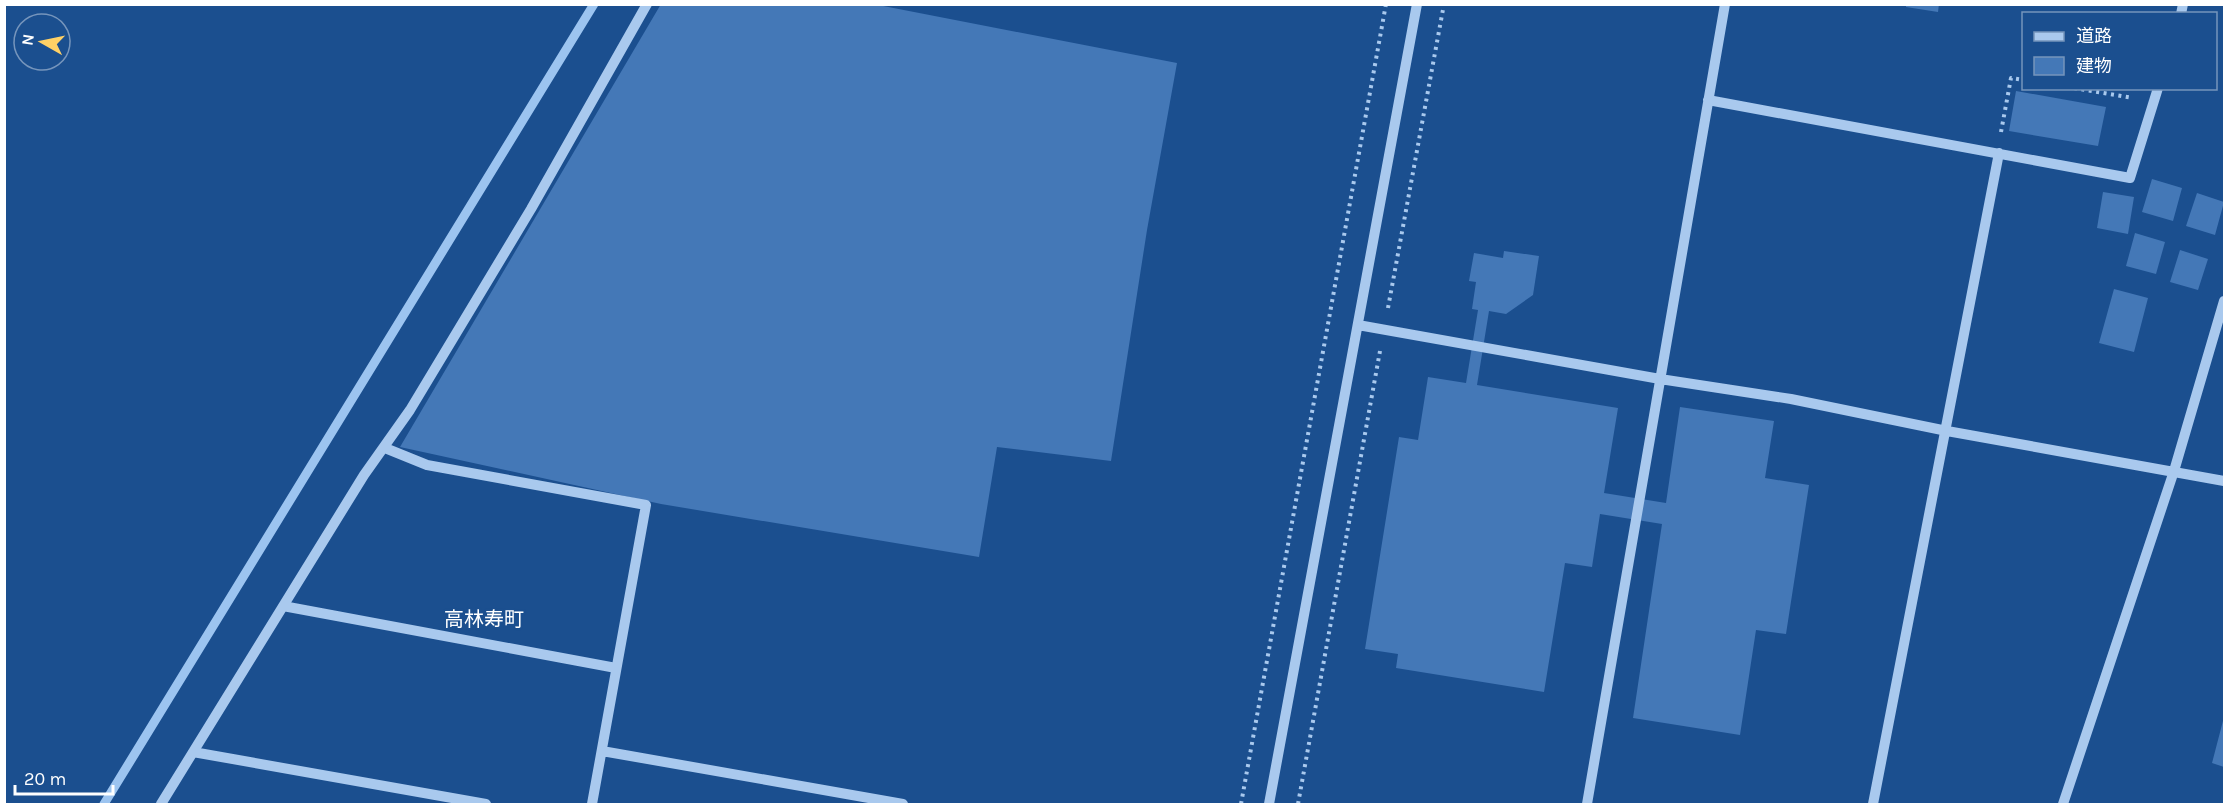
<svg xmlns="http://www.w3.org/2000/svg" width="2229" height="809" font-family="Karla,'Noto Sans JP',sans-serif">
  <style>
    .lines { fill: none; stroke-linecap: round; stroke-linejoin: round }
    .stream { stroke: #9cc4f0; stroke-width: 9 }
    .building { fill: #4478b7 }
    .path { stroke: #a9c9ee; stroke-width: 4; stroke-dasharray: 3 4.5; stroke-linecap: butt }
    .minor { stroke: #a9c9ee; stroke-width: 10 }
    .labels { text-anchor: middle; stroke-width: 4.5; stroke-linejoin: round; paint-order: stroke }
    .quarter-label { font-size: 20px; fill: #fff; stroke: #1b4f8f }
  </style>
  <rect width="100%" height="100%" fill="#1b4f8f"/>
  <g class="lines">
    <path class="stream" d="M104,804L594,4"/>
  </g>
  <path class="building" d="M661,4H873L1177,63L1147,230L1111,461L997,447L979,557L661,504L400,447Z
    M1906,4H1939L1938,12L1906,7Z
    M2016,91L2106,107L2098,146L2009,131Z
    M2152,179L2182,188L2173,221L2142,212Z
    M2103,192L2134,197L2128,234L2097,228Z
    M2197,193L2224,202L2215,235L2186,226Z
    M2135,233L2165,242L2156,274L2126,266Z
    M2180,250L2208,259L2198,290L2170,282Z
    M1504,251L1539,256L1533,295L1506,314L1489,311L1477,385L1618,408L1604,493L1666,503L1680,407L1774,421L1765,478L1809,485L1786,634L1756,630L1740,735L1633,718L1662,524L1600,514L1592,567L1565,563L1544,692L1396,668L1398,654L1365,649L1399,437L1418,440L1428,377L1466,383L1478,310L1472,309L1476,282L1469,281L1474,253L1503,258Z
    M2114,289L2148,298L2134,352L2099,343Z
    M2224,717V767L2212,763Z"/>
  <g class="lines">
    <path class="path" d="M2074,88L2133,98
      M2001,132L2011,78L2024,80
      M1388,308L1444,4
      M1241,804L1386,4
      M1298,804L1380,351"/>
    <path class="minor" d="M2181,14L2183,4
      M1708,100L2130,178L2158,88
      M1358,325L1660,379L1791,399L1947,431L2224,481
      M385,448L427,465L646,505L592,804
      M283,606L616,668
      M602,751L903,804
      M193,752L486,804
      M161,804L364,475L410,410L531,209L647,4
      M1269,804L1417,4
      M1587,804L1725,4
      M1873,804L1999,153
      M2063,804L2174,471L2224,301"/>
  </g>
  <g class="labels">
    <g class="quarter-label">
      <text x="484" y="626">高林寿町</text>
    </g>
  </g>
  <rect width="2229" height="809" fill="none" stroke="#ffffff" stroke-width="12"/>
  <rect x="2022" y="12" width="195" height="78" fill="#1b4f8f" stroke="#7695bc" stroke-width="1.5"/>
  <rect x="2034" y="32" width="30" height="9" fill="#a9c9ee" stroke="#7695bc" stroke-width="1.5"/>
  <text x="2076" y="42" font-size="18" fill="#ffffff">道路</text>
  <rect x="2034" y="57" width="30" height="18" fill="#4478b7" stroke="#7695bc" stroke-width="1.5"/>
  <text x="2076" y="72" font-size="18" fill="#ffffff">建物</text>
  <g transform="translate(42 42) rotate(279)"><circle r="28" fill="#1b4f8f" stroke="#7695bc" stroke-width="1.5"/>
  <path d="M0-4.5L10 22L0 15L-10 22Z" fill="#ffd166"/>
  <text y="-9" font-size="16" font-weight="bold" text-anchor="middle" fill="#ffffff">N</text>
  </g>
  <path d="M15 785v9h98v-9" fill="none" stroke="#ffffff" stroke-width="3"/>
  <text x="24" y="785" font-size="18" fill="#ffffff" stroke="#1b4f8f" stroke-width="4.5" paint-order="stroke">20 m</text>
</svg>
